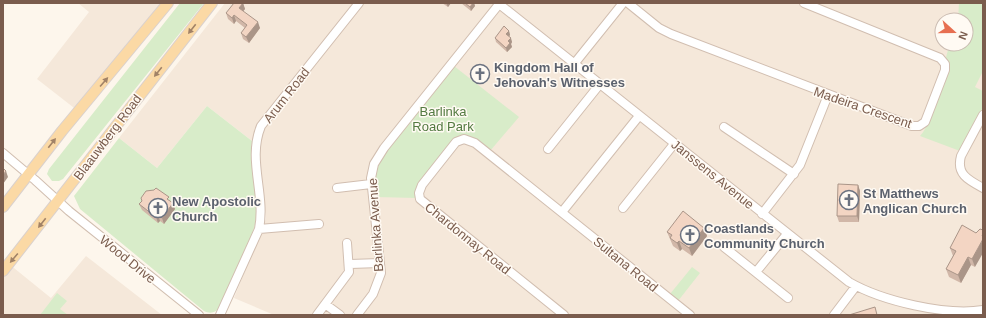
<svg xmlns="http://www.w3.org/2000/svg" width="986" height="318" font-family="Arial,sans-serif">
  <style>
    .residential { fill: #f5e8da; fill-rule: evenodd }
    .green { fill: #d8ecc9 }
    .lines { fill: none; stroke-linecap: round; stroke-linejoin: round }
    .minor-casing { stroke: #d1beb0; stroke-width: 10 }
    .major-casing { stroke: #dad1cd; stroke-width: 12 }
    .minor { stroke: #fff; stroke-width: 8 }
    .major { stroke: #fbd9a5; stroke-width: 10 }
    .wall { fill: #d1b7a8 }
    .shaded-wall { fill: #aa9588 }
    .building { fill: #f3d5c3; stroke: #aa9588 }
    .oneway { fill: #a18267 }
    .labels { text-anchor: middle; stroke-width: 3; stroke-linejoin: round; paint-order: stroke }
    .worship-label { font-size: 13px; font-weight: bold; fill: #5b616d; stroke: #fffaf3; text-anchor: start }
    .street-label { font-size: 13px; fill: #7a5c4d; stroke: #fffaf3 }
    .park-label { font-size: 13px; fill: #537a41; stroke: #fffaf3 }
  </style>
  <rect width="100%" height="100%" fill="#fdf6ec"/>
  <path class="residential" d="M78,3H168L78,111L37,79L89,12Z
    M225,3H983V315H274L234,298L266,219L259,151L252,141L207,106L157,168L119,138ZM942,20H966V44H942Z
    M86,256L162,315H3V271L9,264L51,298Z"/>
  <path class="green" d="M180,3H204L63,179L59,181H52L47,174L49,169Z
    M959,3H983V71L975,87L983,91V107L960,151L920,136C934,123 942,66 950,44H966V20H958Z
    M454,66L519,117L490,151L470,137L453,140L420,180L417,188V198L375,197L374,173L380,158Z
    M207,106L252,141C249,165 258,189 257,212C256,237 230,283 220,307C216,313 210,314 204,311L80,209L74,196L119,138L157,168Z
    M692,267L700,273L678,301L670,294Z
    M57,293L67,301L60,309L68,315H40Z"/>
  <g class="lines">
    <g class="minor-casing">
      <path id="minor" d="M498,3L849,282C882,301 946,316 983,310
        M628,3L659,28L671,34L912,126H919L925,122L945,70V64L940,58L804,3
        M574,64L623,3
        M983,115L961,156C956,174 968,180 983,188
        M724,127L794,174
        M548,149L600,84
        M3,153L35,180L69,211L199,315
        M337,188L371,184
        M623,208L674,144
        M562,212L639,116
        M762,214L800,165L828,95
        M259,229L319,224
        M724,247L788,298
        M350,264L380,263
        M756,272L787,234
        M325,304L340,315
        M220,315L259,229C266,194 247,160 261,126L359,3
        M317,315L349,272L347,243
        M357,315L373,294L381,273L371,178L374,164L384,148L500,3
        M564,315L420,199L419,193L422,185L456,142L464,139L475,143L690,315
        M834,315L856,286"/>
    </g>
    <g class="major-casing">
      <path id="major" d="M3,207L62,131L168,3
        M3,271L212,3"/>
    </g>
    <use href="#minor" class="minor"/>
    <use href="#major" class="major"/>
  </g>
  <path class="wall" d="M243,3L245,9L243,11L260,28L249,43L243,39L241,33L245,28L236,21L234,24L228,19L226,13Z
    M442,3H451L448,7Z
    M461,3H474L475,6L471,11Z
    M509,31L510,35L509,36L512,42L511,44L512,47L507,52L496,42L495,38Z
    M858,185L860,191L859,222H839L837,216Z
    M154,190L171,202L175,209L164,224L160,221L158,223L142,210L139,204Z
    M704,228L707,236L692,256L682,249L680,251L673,246L667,232Z
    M976,233L975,267L971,265L961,283L949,277L946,269L953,256L950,248Z"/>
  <path class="shaded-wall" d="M243,3L245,9L241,14L239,8Z
    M446,3H451L448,7Z
    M473,3H474L475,6L471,11L470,7Z
    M234,15L236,21L234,24L232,18Z
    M258,22L260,28L249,43L246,37Z
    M509,31L510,35L508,38L506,34Z
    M511,38L512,42L511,44L512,47L507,52L506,48L508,41Z
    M6,171L8,177L3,184V175Z
    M858,185L860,191L859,222L857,216Z
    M173,203L175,209L164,224L162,218Z
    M158,215L160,221L158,223L156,217Z
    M704,228L707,236L692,256L689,248Z
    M983,239V253L975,267L972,259Z
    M679,241L682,249L680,251L677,243Z
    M968,257L971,265L961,283L958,275Z"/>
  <path class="building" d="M234,3H243L239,8L258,22L246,37L241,33L247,25L234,15L232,18L226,13Z
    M465,3H473L470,7Z
    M504,26L509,31L506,34L511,38L508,41L510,43L506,48L495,38Z
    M3,168L6,171L3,175Z
    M838,184L858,185L857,216H837Z
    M156,188L169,197L167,199L173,203L162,218L158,215L156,217L139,204L142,201L141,198L146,191L154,190Z
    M683,211L704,228L689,248L679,241L677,243L670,238L672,235L667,232Z
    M962,225L976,233L980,229L983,230V234L982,236H983V239L972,259L968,257L958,275L946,269L956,251L950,248Z
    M875,307L877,315H849Z"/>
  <defs><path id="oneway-solid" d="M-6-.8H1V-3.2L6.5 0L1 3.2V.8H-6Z"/></defs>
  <g class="oneway">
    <use href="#oneway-solid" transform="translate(192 29) rotate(128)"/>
    <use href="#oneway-solid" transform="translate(158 72) rotate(129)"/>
    <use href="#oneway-solid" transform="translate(104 82) rotate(-49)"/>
    <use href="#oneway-solid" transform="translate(52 143) rotate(-52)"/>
    <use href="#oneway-solid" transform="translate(42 223) rotate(128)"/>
    <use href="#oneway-solid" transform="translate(14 258) rotate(130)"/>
  </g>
  <defs>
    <g id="church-ring" transform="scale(1)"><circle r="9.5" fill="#fffaf3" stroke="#6b7280" stroke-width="1.5"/><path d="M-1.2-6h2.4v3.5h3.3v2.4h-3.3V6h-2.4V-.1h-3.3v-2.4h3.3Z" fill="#6b7280"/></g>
  </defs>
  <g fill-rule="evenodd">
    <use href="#church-ring" x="480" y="74"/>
    <use href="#church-ring" x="849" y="200"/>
    <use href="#church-ring" x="158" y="208"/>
    <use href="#church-ring" x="690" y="235"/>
  </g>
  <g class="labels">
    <g class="worship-label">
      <text x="494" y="72">Kingdom Hall of<tspan x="494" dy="15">Jehovah's Witnesses</tspan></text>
      <text x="863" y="198">St Matthews<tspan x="863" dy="15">Anglican Church</tspan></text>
      <text x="172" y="206">New Apostolic<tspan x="172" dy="15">Church</tspan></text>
      <text x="704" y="233">Coastlands<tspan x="704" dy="15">Community Church</tspan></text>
    </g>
    <g class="street-label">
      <text transform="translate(286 95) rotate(-52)" y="5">Arum Road</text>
      <text transform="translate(863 107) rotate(19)" y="5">Madeira Crescent</text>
      <text transform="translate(107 137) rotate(-53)" y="5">Blaauwberg Road</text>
      <text transform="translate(713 174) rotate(39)" y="5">Janssens Avenue</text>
      <text transform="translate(375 225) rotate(-94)" y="5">Barlinka Avenue</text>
      <text transform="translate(468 238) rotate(39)" y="5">Chardonnay Road</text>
      <text transform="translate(128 259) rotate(39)" y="5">Wood Drive</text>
      <text transform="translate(626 264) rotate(39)" y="5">Sultana Road</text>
    </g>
    <g class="park-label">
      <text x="443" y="116">Barlinka<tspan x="443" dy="15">Road Park</tspan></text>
    </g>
  </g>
  <rect width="986" height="318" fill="none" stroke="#7a5c4d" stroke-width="8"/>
  <g transform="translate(954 32) rotate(111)"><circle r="19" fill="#fffaf3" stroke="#cabbb1"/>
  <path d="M0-3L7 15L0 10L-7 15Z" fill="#e76f51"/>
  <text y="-6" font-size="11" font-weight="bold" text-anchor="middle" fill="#7a5c4d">N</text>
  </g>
</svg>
